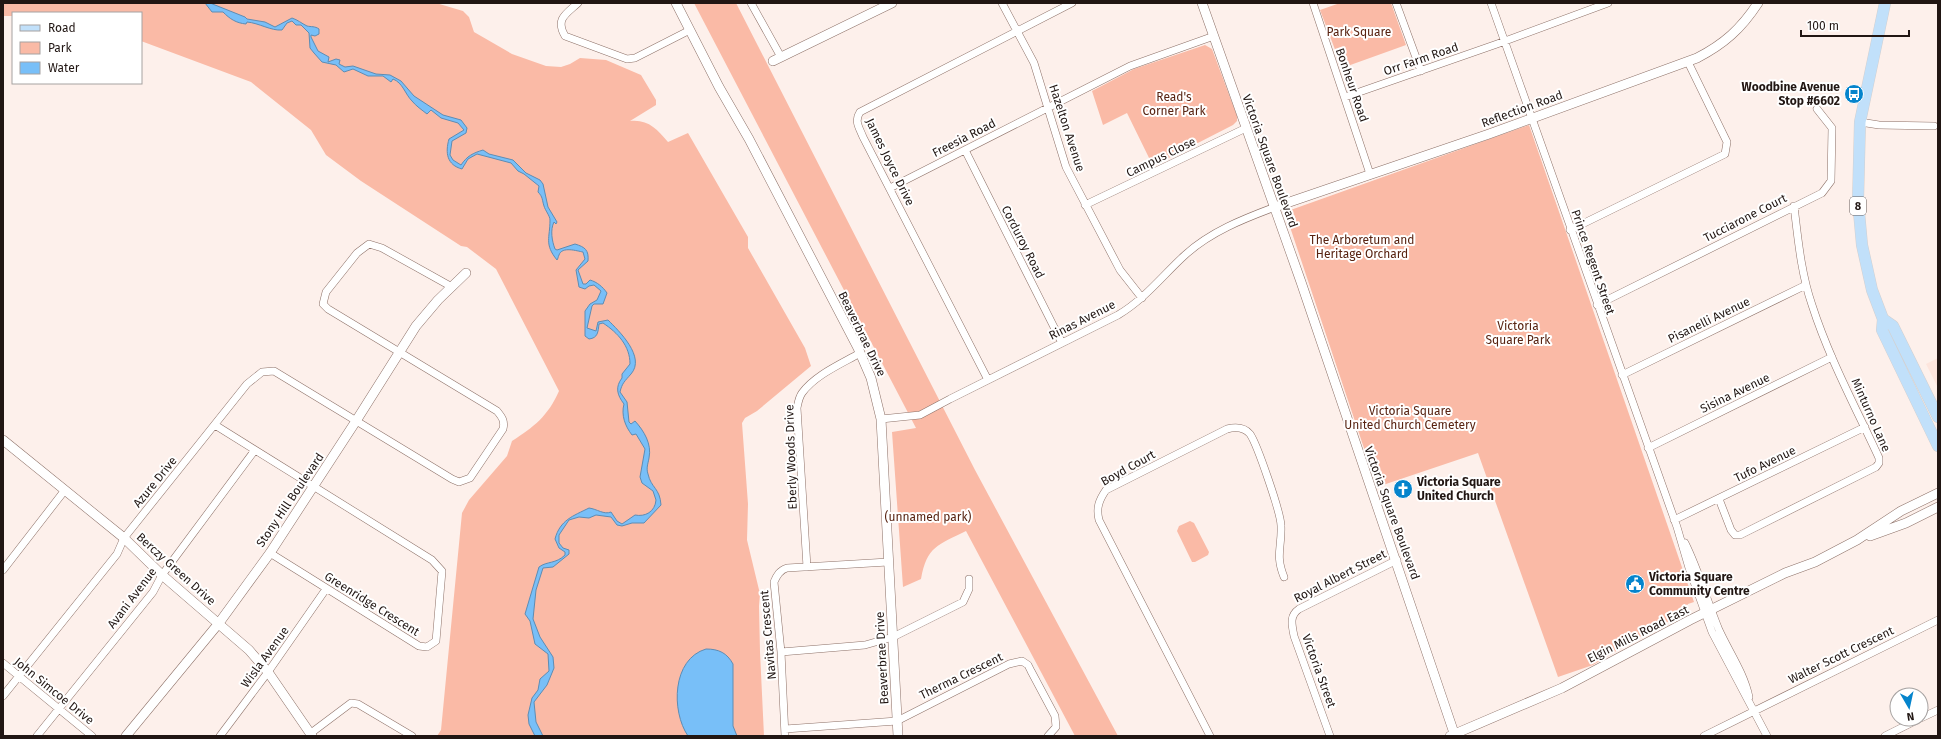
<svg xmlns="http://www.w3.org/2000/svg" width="1941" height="739" font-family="'Fira Sans',sans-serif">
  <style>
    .built { fill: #fde5dd }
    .green { fill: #fabaa6 }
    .water { fill: #78bff8; stroke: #5e8cb3 }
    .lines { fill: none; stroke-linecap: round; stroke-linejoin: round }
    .street-casing { stroke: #8d7168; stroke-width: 8 }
    .secondary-casing { stroke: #8d7168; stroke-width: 10 }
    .primary-casing { stroke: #d3d0d0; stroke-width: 12 }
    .street { stroke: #fff; stroke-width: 7 }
    .secondary { stroke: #fff; stroke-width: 9 }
    .primary { stroke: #c1e0fa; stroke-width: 11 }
    .labels { text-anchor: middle; stroke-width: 4; stroke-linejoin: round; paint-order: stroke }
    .shield { fill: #fff; stroke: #645c5a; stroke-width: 1 }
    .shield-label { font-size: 11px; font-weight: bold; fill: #211613 }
    .park-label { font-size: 12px; fill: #582311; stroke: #fff }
    .street-label { font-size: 12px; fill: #211613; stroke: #fff }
    .poi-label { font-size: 12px; font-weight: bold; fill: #211613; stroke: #fff; text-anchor: start }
  </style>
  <rect width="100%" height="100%" fill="#fdf0eb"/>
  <path class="built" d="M1938,358V388L1926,364Z"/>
  <path class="green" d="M3,3H436L463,11L469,17L474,32L512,54L546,66L561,67L570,64L580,58L606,60L641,75L656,100V105L630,121C648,119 657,129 668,142L688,133L748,237V248L805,348L811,366L757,411L745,418L742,423L748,504L747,540L760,594L759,606L760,652L764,736H437L441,730L462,513L469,500L507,456L512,441C534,427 548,416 559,391L496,269L467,247L461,246L361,181L326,155L311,130L251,82L141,41V13H13V16H3Z
    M694,3H736L975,470L1118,736H1075L966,531C938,545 927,546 921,579L903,587L892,432L916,428Z
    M1340,3H1391L1406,45L1342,68L1320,10Z
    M1205,45L1212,49L1237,116V121L1233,125L1153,166L1127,113L1103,125L1092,91L1134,69Z
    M1529,125L1694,602L1688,604L1684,611L1686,613L1651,630L1593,665L1558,677L1478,453L1377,487L1285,212Z
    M1190,521L1194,523L1209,552L1208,555L1195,562H1192L1177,531L1179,526Z"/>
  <path class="water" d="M205,3H210L245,17L247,19L265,22L275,27L292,18C298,20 301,23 307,26C311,27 315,26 319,29V34L315,36L311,35V37L318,51L329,57L328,62L336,59L340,60L339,64L345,67L353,66L376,74L390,75L401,81L414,96L443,115L461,120L467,128L466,133L452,141L450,155L453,160L461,165C467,156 473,153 483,150L489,154L513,160L526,173L540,180L543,184L548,207L557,222L556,224L554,222C550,230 552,241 555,249L557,250L575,244C585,247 589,250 588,261L578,270L583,284H586L590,280C597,282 603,287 607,293L603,304H594L592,306L587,328L596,331L598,322L608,320C619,331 646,357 631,374C625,381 622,383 620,392L627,402L629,422L631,424L635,421C644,431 652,444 649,458C648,464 646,468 648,474C651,488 660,488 661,505L644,523H632L622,526L617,525L611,517L596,515L589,518L579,517L569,520L559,535V543L563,548L569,550V554L553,567L543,568L536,590L533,619L540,637L553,657L554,668L547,685L534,702L536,722L543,736H535L529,724L528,715L532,698L538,690L540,679L549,671L548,654L535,644L530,621L525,614L539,567C547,561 556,564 565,555V552L559,548L555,539C560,520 573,516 589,508C597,509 604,515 611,512L617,521L622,524L635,515C645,517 655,512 656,500L653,491L642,483L640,477L645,449L636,434L632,435C625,426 621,415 624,404C617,395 615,387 622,378V374L630,364C630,346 618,333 603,323L599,324C598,332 598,338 589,339L585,336V311L590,304L597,300L601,291L594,285L589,286L585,289L579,287L576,270L585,259L583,252C577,251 562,246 559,255C558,257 558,259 557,260C544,244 550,238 550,220C550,216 545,210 544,206C542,200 543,197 538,192L539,186L524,174L518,171L511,163L477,154L468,159L462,169C447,165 445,153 449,139L464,130L458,123L441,118L431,110L427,114C422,110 416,106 412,101C405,94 403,83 393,79L391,82L383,76H368L353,69L344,72L336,65L322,62L314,53L310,48L309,33L301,25H296L292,21L287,23L282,30C271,31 259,23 247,22L246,24C236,23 230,19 223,12H212Z
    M706,649C719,649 727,653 733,664V726L737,736H688C671,711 672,659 706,649Z"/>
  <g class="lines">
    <g class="street-casing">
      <path id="street" d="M578,3C566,14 555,19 565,36L627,59L635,58L690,30
        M751,3L781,57
        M1002,3L1034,63L1066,167L1120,270L1142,298
        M1313,3L1370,174
        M1396,3L1421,71
        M1491,3L1677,527L1689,568L1712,632L1767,736
        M1345,97L1497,44L1608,3
        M1860,122L1879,125L1934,126
        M965,150L1062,343
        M890,188L1130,66L1214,36
        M1085,205L1246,128
        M1570,230L1725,154L1727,142L1688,62
        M1597,305L1822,193L1831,181L1832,128L1817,109
        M1622,375L1806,285
        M988,380L863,137C859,127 854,121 860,112L1072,3
        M881,419L920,415L950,399L1118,315C1145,299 1163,275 1185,255C1210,232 1243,219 1275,207
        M215,425L432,560L442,571L436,641L427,647L419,646L270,553
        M1648,448L1832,357
        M1719,499L1731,530L1735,535H1740L1876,467L1879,463V458C1856,408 1829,358 1812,305C1801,273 1798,239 1794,206
        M1674,520L1865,427
        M1685,543C1699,571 1707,601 1719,630C1729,652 1744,673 1749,697
        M807,567L797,408C798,403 799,397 802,393C815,375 841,364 860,353
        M3,570L65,490
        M781,652L865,645L893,637L963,602L969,589V579
        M3,663L92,736
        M3,696L117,554L124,538L247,384L262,372L274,371L452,479L459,482L470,478L503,429C505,421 502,417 497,411L328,309L323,304L326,292L357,253L369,244L382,248L452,287
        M1921,718L1938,710
        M785,729L897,721L1009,664L1022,661L1028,665L1031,671L1055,716L1056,727L1048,736
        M311,733L351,703L358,704L412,736
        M37,736L153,592L162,575L255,450
        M220,736L268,672L326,589
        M785,736L781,652L774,582C777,575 780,570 787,568L888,562
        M1210,736L1099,520C1096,508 1099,500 1106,490L1227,429C1235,427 1244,427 1250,434C1257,444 1281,513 1281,526C1282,547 1275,555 1284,577
        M1330,736L1294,636C1292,625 1289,616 1299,609L1397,560
        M1704,736L1938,620
        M1885,736L1919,719"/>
    </g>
    <g class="secondary-casing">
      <path id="secondary" d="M676,3L719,87L749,139L858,348L871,378L881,419L898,736
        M1202,3L1301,282L1455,736
        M773,61L892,3
        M1275,207L1489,134L1697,58C1724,44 1741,29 1758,3
        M3,440L124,538L162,575L249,650L268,672L312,736
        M1870,536L1906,523L1938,507
        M126,736L219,623L270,553L356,421L416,326L438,300L466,273
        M1450,736L1562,688L1690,620L1785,573L1815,562L1857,540L1901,511L1938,493"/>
    </g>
    <g class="primary-casing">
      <path id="primary" d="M1885,3L1860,122L1858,201L1862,245L1872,290L1883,319L1882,330L1938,446
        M1883,319L1893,326L1938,417"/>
    </g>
    <use href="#street" class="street"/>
    <use href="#secondary" class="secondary"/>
    <use href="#primary" class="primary"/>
  </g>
  <defs>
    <g id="bus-disc" transform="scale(1)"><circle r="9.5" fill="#0584cc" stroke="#fff"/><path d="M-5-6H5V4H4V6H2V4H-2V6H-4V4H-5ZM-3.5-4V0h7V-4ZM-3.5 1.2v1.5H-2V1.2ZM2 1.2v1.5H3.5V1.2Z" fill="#fff"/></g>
    <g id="church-disc" transform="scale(1)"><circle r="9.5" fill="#0584cc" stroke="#fff"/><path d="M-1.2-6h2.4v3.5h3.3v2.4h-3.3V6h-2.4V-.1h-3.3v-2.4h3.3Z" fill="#fff"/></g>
    <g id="civic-disc" transform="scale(1)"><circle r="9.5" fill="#0584cc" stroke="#fff"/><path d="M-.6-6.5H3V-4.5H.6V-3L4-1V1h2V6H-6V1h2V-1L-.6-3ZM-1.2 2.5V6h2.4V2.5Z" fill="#fff"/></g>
  </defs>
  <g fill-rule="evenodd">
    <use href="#bus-disc" x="1854" y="94"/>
    <use href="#church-disc" x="1403" y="489"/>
    <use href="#civic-disc" x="1635" y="584"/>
  </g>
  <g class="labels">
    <rect class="shield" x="1850" y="197" width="16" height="18" rx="3"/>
    <g class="shield-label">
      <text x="1858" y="210">8</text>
    </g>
    <g class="park-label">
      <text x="1359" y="36">Park Square</text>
      <text x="1174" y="101">Read's<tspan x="1174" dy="14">Corner Park</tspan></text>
      <text x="1362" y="244">The Arboretum and<tspan x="1362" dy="14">Heritage Orchard</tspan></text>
      <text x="1518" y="330">Victoria<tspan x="1518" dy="14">Square Park</tspan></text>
      <text x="1410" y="415">Victoria Square<tspan x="1410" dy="14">United Church Cemetery</tspan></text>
      <text x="928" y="521">(unnamed park)</text>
    </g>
    <g class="street-label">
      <text transform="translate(1421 59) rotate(-19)" y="4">Orr Farm Road</text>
      <text transform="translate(1352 85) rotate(71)" y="4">Bonheur Road</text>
      <text transform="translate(1522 109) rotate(-20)" y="4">Reflection Road</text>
      <text transform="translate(1067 128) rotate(72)" y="4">Hazelton Avenue</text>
      <text transform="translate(964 138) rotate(-27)" y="4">Freesia Road</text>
      <text transform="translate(1161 157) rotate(-26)" y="4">Campus Close</text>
      <text transform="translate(1270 161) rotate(70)" y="4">Victoria Square Boulevard</text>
      <text transform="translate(890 162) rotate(64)" y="4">James Joyce Drive</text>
      <text transform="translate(1745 218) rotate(-27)" y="4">Tucciarone Court</text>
      <text transform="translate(1023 242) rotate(63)" y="4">Corduroy Road</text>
      <text transform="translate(1593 262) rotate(71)" y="4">Prince Regent Street</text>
      <text transform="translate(1082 320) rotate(-27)" y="4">Rinas Avenue</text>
      <text transform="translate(1709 320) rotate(-26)" y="4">Pisanelli Avenue</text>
      <text transform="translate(862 334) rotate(64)" y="4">Beaverbrae Drive</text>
      <text transform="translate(1735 393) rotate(-26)" y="4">Sisina Avenue</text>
      <text transform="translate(1871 415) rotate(66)" y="4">Minturno Lane</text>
      <text transform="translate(791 457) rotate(-92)" y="4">Eberly Woods Drive</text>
      <text transform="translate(1765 464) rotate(-26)" y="4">Tufo Avenue</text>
      <text transform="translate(1128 468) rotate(-29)" y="4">Boyd Court</text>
      <text transform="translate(155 482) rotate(-51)" y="4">Azure Drive</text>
      <text transform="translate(290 500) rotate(-56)" y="4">Stony Hill Boulevard</text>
      <text transform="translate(1392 513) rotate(70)" y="4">Victoria Square Boulevard</text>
      <text transform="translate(176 569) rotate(42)" y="4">Berczy Green Drive</text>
      <text transform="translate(1340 576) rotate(-27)" y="4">Royal Albert Street</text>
      <text transform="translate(132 598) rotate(-53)" y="4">Avani Avenue</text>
      <text transform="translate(372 604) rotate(32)" y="4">Greenridge Crescent</text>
      <text transform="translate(1638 634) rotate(-27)" y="4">Elgin Mills Road East</text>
      <text transform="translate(768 635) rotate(-95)" y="4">Navitas Crescent</text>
      <text transform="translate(1841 655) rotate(-26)" y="4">Walter Scott Crescent</text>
      <text transform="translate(265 657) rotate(-54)" y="4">Wisla Avenue</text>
      <text transform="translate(882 658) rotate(-93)" y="4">Beaverbrae Drive</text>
      <text transform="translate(1319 671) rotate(70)" y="4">Victoria Street</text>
      <text transform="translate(961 676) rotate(-26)" y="4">Therma Crescent</text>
      <text transform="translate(54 691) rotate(39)" y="4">John Simcoe Drive</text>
    </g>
    <g class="poi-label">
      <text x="1840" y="91" text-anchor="end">Woodbine Avenue<tspan x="1840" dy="14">Stop #6602</tspan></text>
      <text x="1417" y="486">Victoria Square<tspan x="1417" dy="14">United Church</tspan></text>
      <text x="1649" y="581">Victoria Square<tspan x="1649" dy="14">Community Centre</tspan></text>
    </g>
  </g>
  <rect width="1941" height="739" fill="none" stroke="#211613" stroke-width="8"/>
  <rect x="12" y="12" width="130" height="72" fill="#ffffff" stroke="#a6a2a1"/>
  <rect x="20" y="25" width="20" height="6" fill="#c1e0fa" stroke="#a6a2a1"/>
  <text x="48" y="32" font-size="12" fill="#211613">Road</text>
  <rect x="20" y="42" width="20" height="12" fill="#fabaa6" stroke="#a6a2a1"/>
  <text x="48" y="52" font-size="12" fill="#211613">Park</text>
  <rect x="20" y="62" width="20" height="12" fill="#78bff8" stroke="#a6a2a1"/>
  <text x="48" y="72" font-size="12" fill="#211613">Water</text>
  <g transform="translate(1909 707) rotate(171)"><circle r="19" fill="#ffffff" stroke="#a6a2a1"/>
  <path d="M0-3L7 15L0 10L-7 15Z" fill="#0584cc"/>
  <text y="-6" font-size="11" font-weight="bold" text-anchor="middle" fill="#211613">N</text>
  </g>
  <path d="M1801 30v6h108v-6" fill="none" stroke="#211613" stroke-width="2"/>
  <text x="1807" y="30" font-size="12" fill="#211613" stroke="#ffffff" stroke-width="3" paint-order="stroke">100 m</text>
</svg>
